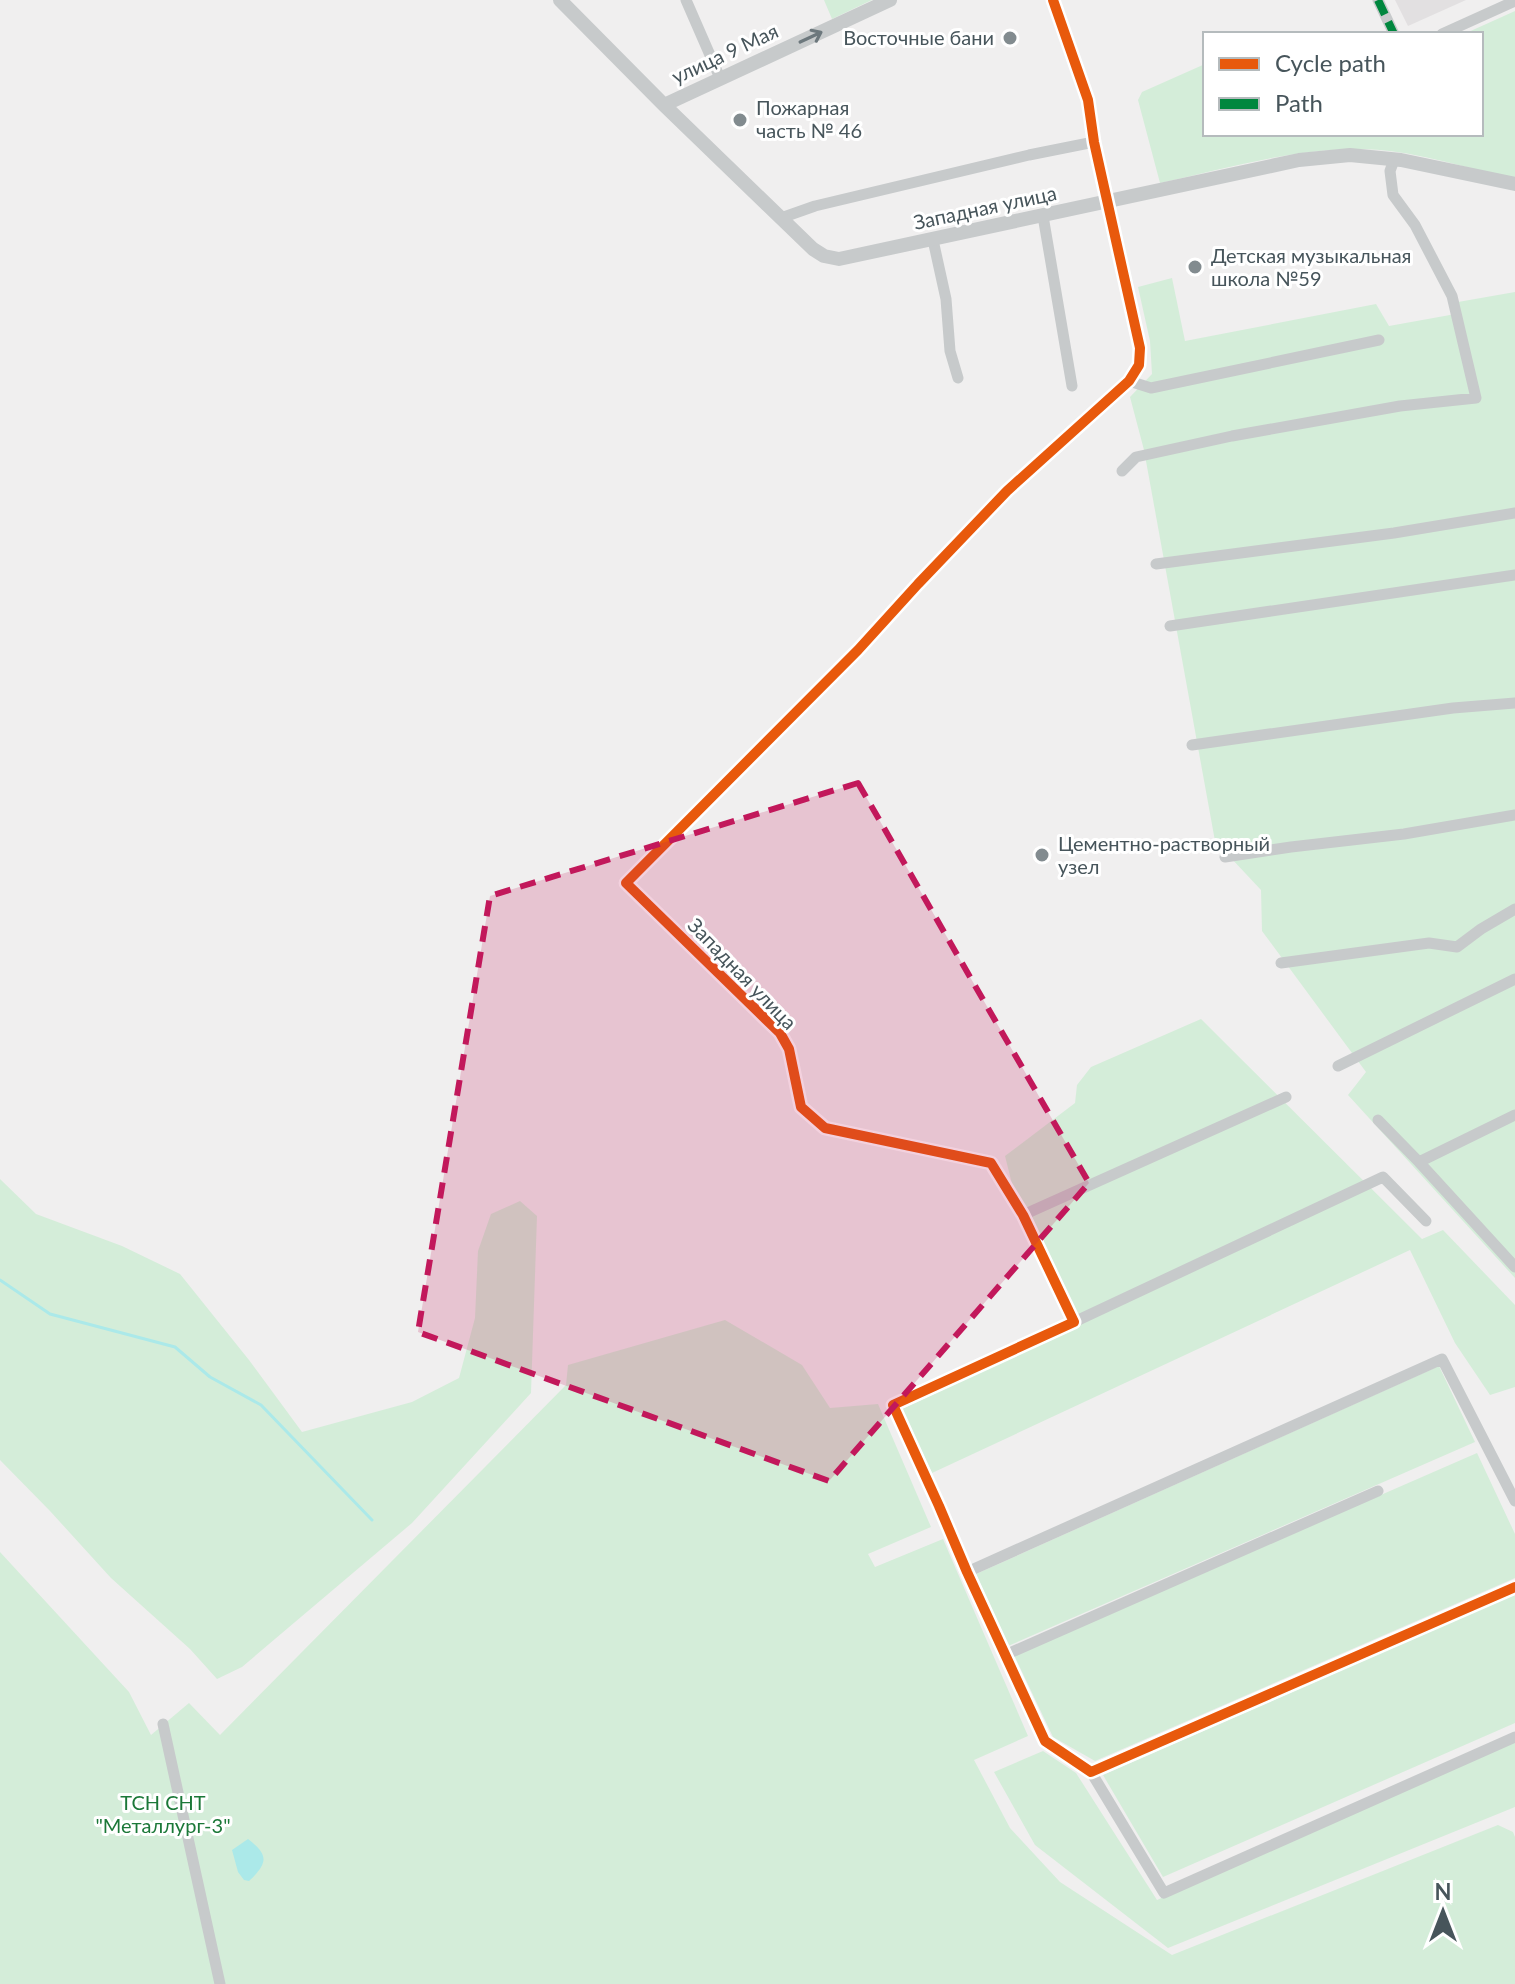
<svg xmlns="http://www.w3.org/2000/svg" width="1515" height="1984" font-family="Lato,sans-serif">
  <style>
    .education { fill: #e2e0e1 }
    .green { fill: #d4edd9 }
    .water { fill: #abe9e9 }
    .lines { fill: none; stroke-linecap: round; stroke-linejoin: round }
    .stream { stroke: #abe9e9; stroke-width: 3 }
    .minor { stroke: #c7cacb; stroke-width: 11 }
    .tertiary { stroke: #c7cacb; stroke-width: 14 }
    .quiet { stroke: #00873e; stroke-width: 8; stroke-dasharray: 16 8; stroke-linecap: butt }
    .cycleway-casing { stroke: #fff; stroke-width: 15 }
    .cycleway { stroke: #e8590c; stroke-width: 10 }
    .oneway { stroke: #6d787d }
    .marked { fill: #c2185b; fill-opacity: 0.2; stroke: #c2185b; stroke-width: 6; stroke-dasharray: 16 10; stroke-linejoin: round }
    .poi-dot { fill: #828b8f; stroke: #fff; stroke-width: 3 }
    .labels { text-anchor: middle; stroke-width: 6; stroke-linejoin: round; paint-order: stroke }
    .poi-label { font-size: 20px; fill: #47555b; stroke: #fff; text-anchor: start }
    .street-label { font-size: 20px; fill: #47555b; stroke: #fff }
    .park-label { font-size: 20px; fill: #1b7838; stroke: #fff }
  </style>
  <rect width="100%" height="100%" fill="#f0efef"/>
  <path class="education" d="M1395,0H1466L1408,26Z"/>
  <path class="green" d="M824,0H872L832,19Z
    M1515,11V179C1462,167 1408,148 1353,149C1288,150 1224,169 1160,183L1138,100L1142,92L1205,64V134H1481V34H1464Z
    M1172,278L1185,341L1376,304L1389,326L1461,313L1458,302L1515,292V1278L1348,1095L1366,1072L1262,931L1261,890L1215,841L1144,450L1130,397L1152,374L1150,341L1138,287Z
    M1201,1019L1422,1239L1443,1230L1515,1305V1387L1490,1395L1455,1343L1410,1250L932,1473L902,1409L1081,1325L1012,1184L1005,1156L1075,1103L1077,1085L1091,1067Z
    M0,1179L36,1214L122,1246L180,1274L249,1360L302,1432L412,1402L459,1378L475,1318L478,1251L491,1214L520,1201L537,1216L531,1393L412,1523L242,1667L217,1679L190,1649L111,1578L50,1511L0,1460Z
    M725,1320L802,1365L830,1408L878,1404L931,1527L868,1554L875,1567L943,1539L1028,1736L974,1760L1010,1828L1060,1882L1172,1955L1498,1825L1513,1832L1515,1837V1984H0V1552L129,1692L151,1735L189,1703L220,1735L566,1385L568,1365Z
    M1439,1366L1475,1442L1008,1646L976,1574Z
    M1477,1453L1515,1534V1578L1095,1761L1053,1737L1014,1655Z
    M1515,1594V1723L1163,1877L1103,1775Z
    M1515,1741V1807L1168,1948L1035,1845L994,1772L1043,1751L1076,1773L1157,1900Z"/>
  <path class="water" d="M248,1839C269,1855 268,1863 249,1881L244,1880L238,1872L232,1850Z"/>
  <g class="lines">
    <path class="stream" d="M0,1280L50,1314L175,1347L210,1377L261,1405L372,1520"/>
    <path class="minor" d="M686,0L720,78
      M1053,0L1088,100L1094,142L1140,348L1139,365L1129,381L1007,491L918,584L858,650L626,883L780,1033L789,1049L801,1107L825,1128L991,1163L1023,1215L1074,1322L893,1405L939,1506L967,1572L1045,1741L1091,1772L1515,1587
      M1378,0L1394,34
      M1442,34L1515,1
      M1043,216L1072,386
      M781,218L815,206L1029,155L1094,142
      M933,240L946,299L950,351L958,378
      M1129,381L1151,388L1379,340
      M1122,471L1136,457L1232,436L1400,406L1476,398L1452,296L1415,225L1393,195L1390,171L1394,160
      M1156,564L1394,533L1515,513
      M1170,626L1515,575
      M1192,745L1453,708L1515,703
      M1225,857L1291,847L1404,834L1515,815
      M1281,963L1429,943L1457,947L1481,929L1515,909
      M1338,1066L1515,979
      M1378,1120L1419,1162L1515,1267
      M1419,1162L1515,1115
      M1023,1215L1286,1097
      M1074,1322L1383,1177L1426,1221
      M967,1572L1442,1359L1515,1501
      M1005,1655L1378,1491
      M163,1724L220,1984
      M1091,1772L1164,1893L1515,1737"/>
    <path class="tertiary" d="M560,0L664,105L813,249L824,256L839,259L1299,160L1350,155L1401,160L1515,184
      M664,105L890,0"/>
    <path class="quiet" d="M1378,0L1394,34"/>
    <g class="cycleway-casing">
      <path id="cycleway" d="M1053,0L1088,100L1094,142L1140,348L1139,365L1129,381L1007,491L918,584L858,650L626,883L780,1033L789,1049L801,1107L825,1128L991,1163L1023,1215L1074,1322L893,1405L939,1506L967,1572L1045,1741L1091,1772L1515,1587"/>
    </g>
    <use href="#cycleway" class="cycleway"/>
  </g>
  <defs><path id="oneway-shaft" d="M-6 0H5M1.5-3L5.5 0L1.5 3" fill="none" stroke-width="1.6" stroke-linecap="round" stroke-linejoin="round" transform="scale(2)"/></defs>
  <use class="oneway" href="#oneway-shaft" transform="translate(811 37) rotate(-25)"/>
  <path class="marked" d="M858,783L1089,1183L829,1481L418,1332L490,896Z"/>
  <g class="poi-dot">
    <circle cx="1010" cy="38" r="8"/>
    <circle cx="740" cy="120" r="8"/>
    <circle cx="1195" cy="267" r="8"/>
    <circle cx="1042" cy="855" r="8"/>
  </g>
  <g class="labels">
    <g class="poi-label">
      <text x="994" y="45" text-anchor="end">Восточные бани</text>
      <text x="756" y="115">Пожарная<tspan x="756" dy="23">часть № 46</tspan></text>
      <text x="1211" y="263">Детская музыкальная<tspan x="1211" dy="23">школа №59</tspan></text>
      <text x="1058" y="851">Цементно-растворный<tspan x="1058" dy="23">узел</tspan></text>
    </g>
    <g class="street-label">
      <text transform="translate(725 54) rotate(-25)" y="7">улица 9 Мая</text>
      <text transform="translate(985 208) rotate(-12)" y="7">Западная улица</text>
      <text transform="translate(742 974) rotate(46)" y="7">Западная улица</text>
    </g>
    <g class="park-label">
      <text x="163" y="1810">ТСН СНТ<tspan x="163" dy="23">"Металлург-3"</tspan></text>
    </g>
  </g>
  <rect x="1203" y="32" width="280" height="104" fill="#ffffff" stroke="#b5bbbd" stroke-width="2"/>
  <rect x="1219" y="58" width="40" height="12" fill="#e8590c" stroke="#b5bbbd" stroke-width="2"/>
  <text x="1275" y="72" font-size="24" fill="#47555b">Cycle path</text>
  <rect x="1219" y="98" width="40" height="12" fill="#00873e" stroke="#b5bbbd" stroke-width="2"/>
  <text x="1275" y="112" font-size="24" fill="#47555b">Path</text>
  <g transform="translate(1443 1912)" stroke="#ffffff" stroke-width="6" paint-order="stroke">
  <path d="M0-6L14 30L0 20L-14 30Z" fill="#47555b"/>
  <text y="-12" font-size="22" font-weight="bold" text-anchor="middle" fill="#47555b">N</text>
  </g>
</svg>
